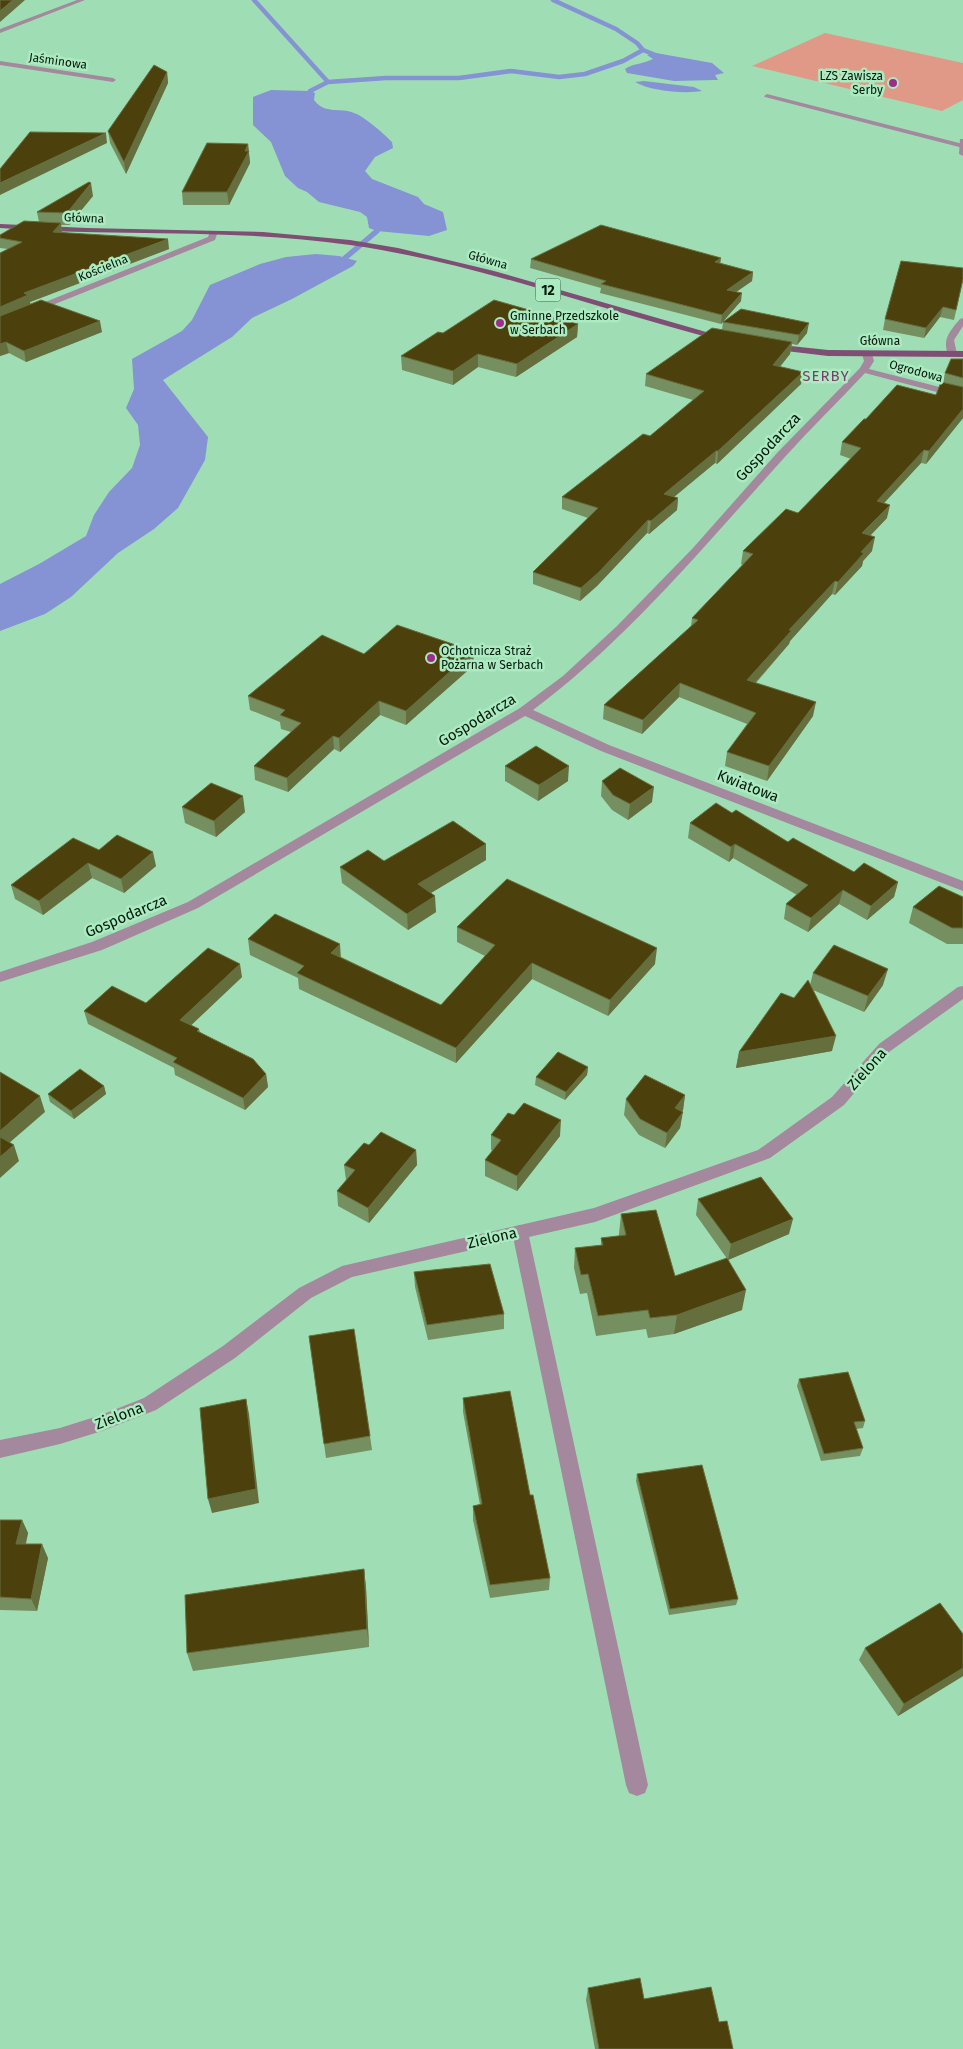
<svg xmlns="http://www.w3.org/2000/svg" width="963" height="2049" font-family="'Fira Sans',sans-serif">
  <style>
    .green { fill: #e09987 }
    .water { fill: #8592d4 }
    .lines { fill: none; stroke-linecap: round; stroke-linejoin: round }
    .stream-far1 { stroke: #8592d4; stroke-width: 4.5 }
    .stream { stroke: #8592d4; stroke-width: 5.5 }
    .lane { fill: #a4889d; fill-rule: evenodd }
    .street { fill: #a4889d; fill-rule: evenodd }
    .primary { fill: #7f4e74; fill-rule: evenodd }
    .wall { fill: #768f60 }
    .shaded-wall { fill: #656f3e }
    .building { fill: #4c400c; stroke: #656f3e }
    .poi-dot { fill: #9d2d8b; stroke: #acebc1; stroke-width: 2 }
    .labels { text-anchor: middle; stroke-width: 5; stroke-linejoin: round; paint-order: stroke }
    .far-street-label { font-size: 12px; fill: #02190b; stroke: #acebc1 }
    .far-poi-label { font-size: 12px; fill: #02190b; stroke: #acebc1; text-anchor: start }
    .shield { fill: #acebc1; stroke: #355842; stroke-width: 1 }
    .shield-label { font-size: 14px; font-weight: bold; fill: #02190b }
    .far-quarter-label { font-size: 15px; letter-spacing: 1px; fill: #783f6c; stroke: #acebc1 }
    .street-label { font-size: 15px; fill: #02190b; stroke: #acebc1 }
  </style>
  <rect width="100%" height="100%" fill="#9fdeb4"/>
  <path class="green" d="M825,33L963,63V100L942,111L752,66Z"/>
  <path class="water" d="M656,53L712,63L724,73L715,75L718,80H715L674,81L627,73L625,69C634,63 644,64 653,59L647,55Z
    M644,81L694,87L702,91C684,94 650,91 635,82Z
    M271,90L310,91L315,93L314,100C325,115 340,107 354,113C364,116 384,134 392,142L393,148L375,157L365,171L372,179L418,197L424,204L443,212L447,230L429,236L377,231L369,228L367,217L360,212L319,202L307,192L298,188L285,176L271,142L253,125V97Z
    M316,254L339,256L357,261L353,266L292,299L252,318L232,337L163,380L208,437L205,460L178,508L154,529L118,553L71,597L45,614L0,631V584L39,564L86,536L94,515L109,492L132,468L140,445L138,425L126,408L134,389L132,359L182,331L192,320L210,285L260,264L286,257Z"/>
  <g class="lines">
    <path class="stream-far1" d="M254,0L328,82
      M553,0L616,29L637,43L643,50L663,58
      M310,91L328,82L386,78H459L511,71L559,77L585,74L623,61L643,50"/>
    <path class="stream" d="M345,258L377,231"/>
    <path class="lane" d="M767,94L963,144V148L765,97L764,96Z
      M520,1225L526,1227L528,1232L648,1785L645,1793L637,1796L629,1793L626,1785L512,1232L514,1227Z"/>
    <path class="street" d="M77,0H85L0,33V29Z
      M0,61L113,78L116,80L113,82L0,65Z
      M960,139H963V156L959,154Z
      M210,232L217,234L215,240L0,326V320L208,237Z
      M963,318V326L954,340L957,354L955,356H949C941,340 950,331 960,319Z
      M867,351L872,354L874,361L869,369L963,393V399L865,373C838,402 810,429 784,458C704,546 628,639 533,710L609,745L963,881V891L601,751L525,716L198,908L102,950L0,982V972L92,942L188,902L520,708L563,676L617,626L693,548L777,453L860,368L864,361L862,354Z
      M963,986V999L889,1052L844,1105L770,1158L595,1222L352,1277L311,1298L235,1358L156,1410L102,1431L60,1444L0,1458V1440L60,1428L101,1415L144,1398L223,1346L299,1288L342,1266L594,1208L758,1150L832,1097L879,1044L958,987Z"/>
    <path class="primary" d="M0,224L87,228L263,232L350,240L398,248L494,271L727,338L723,341C599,310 478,263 350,245C235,228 116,237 0,228Z
      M772,344L828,350L963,351V357L828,356L769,349V345Z"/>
  </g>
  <path class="wall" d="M167,72L168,83L126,174L110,143L108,131Z
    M248,144L250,163L229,205H183L182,192Z
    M93,196L69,225H61L62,232L169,249L30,302V304L102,332L26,362L9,353L0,356V253L8,249L0,248V235L39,222L37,212Z
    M531,259L721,263L753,272L752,281L736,292L741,301L723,321L807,333L797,345L792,344L790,354L780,367L803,372L801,384L717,464L715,463L674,497L678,498L677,510L649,534L647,533L597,586L580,601L533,584V572L588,518L562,509V497L650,436L693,400L645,386L646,374L722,330L723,322L721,324L600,293L601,288L530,268Z
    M963,280L954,320L940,317L924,338L883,330L885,319Z
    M578,324L577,337L516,377L478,367L453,385L402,370L401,356L443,333Z
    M963,359V418L926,464L921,463L884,503L887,518L870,536L872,551L863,561L862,566L835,595L832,594L790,641L789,644L756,683L813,716L767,781L725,766L727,752L747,724L679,697L642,734L603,719L604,705L691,626L692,618L743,565L741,564L743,551L798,513L851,459L840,455L842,442L866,419L936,395L943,382L945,373Z
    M364,654L474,665L406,725L380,715L340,752L334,749L288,792L255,780L254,766L291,732L281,729L280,722L250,710L248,696Z
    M505,766L568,781L538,801L505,781Z
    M602,781L652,802L628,820L612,810L601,796Z
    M182,807L245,812L216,837L185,823Z
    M732,813L788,842L854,872L898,882L894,897L867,920L839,904L808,932L784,919L786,904L797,895L733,858L729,862L688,838L690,823Z
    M99,850L156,866L124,893L92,878L43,915L15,899L11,885Z
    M486,860L431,893L436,912L408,930L342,883L340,867L384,861Z
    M963,897V944H947L909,923L913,907Z
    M457,927L655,964L608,1016L532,979L456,1063L299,989L298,978L250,955L248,939L341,957L441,1005L485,956L457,942Z
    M813,973L883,985L864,1012L813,990L832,1051L736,1068L739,1052L794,998L810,985Z
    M242,977L191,1025L199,1029L200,1032L266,1074L268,1087L245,1110L175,1075L174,1068L88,1024L84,1011L146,1003Z
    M588,1067L587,1075L565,1100L535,1085L536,1077Z
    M104,1086L106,1094L74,1119L50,1102L48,1094Z
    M685,1095L683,1110L682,1112L680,1128L665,1148L639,1135L624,1115L626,1099Z
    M491,1135L560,1136L517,1191L485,1176V1160L493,1151L491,1150Z
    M369,1145L416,1150L417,1165L369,1223L338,1206L337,1191L346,1180L344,1165Z
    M698,1199L789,1234L728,1260L696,1215Z
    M621,1214L675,1276L742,1310L674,1334L648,1338L646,1329L596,1336L587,1293L580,1294L574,1268L575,1248L601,1245V1238L619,1236V1234Z
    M414,1272L504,1314V1329L428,1340L415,1287Z
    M309,1336L370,1436L372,1450L326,1458Z
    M799,1379L865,1421L863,1428L856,1429L863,1448L860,1456L821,1461L797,1386Z
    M463,1398L530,1495L550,1578L549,1590L490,1598L473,1520V1506L480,1505L463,1412Z
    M637,1474L738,1599L736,1605L669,1615L636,1481Z
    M0,1520H22L28,1533L26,1544L48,1558L37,1611L0,1610Z
    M364,1569L366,1588L369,1647L193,1671L187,1653Z
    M963,1634V1676L898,1716L859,1660L865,1648Z
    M588,1988L644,1999L719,2022L733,2049H595L586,2000Z"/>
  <path class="shaded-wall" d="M13,0H25L0,22V11Z
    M167,72L168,83L126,174L124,162Z
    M106,133L107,143L0,195V183Z
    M248,144L250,163L229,205L227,192Z
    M91,183L93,196L69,225L67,213Z
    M61,223L62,233L53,232Z
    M168,239L169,249L30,302L31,306L0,319V307L24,293Z
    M721,258L720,266L715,262Z
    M753,272L752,281L726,299L727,290Z
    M742,293L741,301L721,324L722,315Z
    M943,307L940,317L924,338L926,328Z
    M100,321L102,332L26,362L24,351Z
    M809,323L807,333L797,345L799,335Z
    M578,324L577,337L516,377L517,364Z
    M6,342L9,353L0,356V344Z
    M792,342L790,354L771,377L773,365Z
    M478,354V367L453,385V371Z
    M803,372L801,384L717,464L718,451Z
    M963,409V418L926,464L929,451Z
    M924,450L921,463L874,514L877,501Z
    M716,451L715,463L663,506L664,494Z
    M678,498L677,510L649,534L651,521Z
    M890,505L887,518L859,547L862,533Z
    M648,520L647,533L597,586L580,601L581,588Z
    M875,537L872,551L863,561L862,566L835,595L838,582L861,552Z
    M835,581L832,594L790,641L789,644L745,694L747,680L789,630Z
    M473,651L474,665L406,725V711Z
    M680,683L679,697L642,734L643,720Z
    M379,701L380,715L340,752L339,738Z
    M816,702L813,716L767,781L769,766Z
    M333,736L334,749L288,792L287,778Z
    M569,766L568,781L538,801L539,785Z
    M654,787L652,802L628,820L630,804Z
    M243,796L245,812L216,837L214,821Z
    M486,844V860L419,900L418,884Z
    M735,844L733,858L729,862L731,847Z
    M153,852L156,866L124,893L121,879Z
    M88,863L92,878L43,915L39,901Z
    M898,882L894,897L867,920L871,906Z
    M843,890L839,904L808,932L811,918Z
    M435,896L436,912L408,930L407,914Z
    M340,944L341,960L331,953Z
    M657,948L655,964L608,1016L610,1000Z
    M532,963V979L456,1063V1048Z
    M240,964L242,977L183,1033L180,1020Z
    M888,969L883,985L864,1012L868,996Z
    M836,1036L832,1051L736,1068L739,1052Z
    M588,1067L587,1075L565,1100L566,1092Z
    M266,1074L268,1087L245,1110L243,1098Z
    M104,1086L106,1094L74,1119L71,1111Z
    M685,1095L683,1110L673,1124L675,1108Z
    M40,1096L45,1112L1,1150L0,1146V1131Z
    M683,1112L680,1128L665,1148L667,1133Z
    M561,1120L560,1136L517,1191V1176Z
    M14,1145L19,1161L0,1178V1157Z
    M416,1150L417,1165L369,1223L368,1208Z
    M793,1219L789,1234L728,1260L731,1244Z
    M746,1290L742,1310L674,1334L677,1315Z
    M246,1399L249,1414L259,1503L212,1513L208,1499Z
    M22,1520L28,1533L22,1558L16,1544Z
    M42,1544L48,1558L37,1611L31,1599Z
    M364,1569L366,1588L369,1647L367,1629Z
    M963,1668V1676L898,1716L904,1704Z"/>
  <path class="building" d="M0,0H13L0,11Z
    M154,65L167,72L124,162L108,131Z
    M30,132L106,133L0,183V169Z
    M207,143L248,144L245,151H249L227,192H182Z
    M89,182L91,183L67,213L37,212Z
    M24,221L61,223L53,232L168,239L24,293L28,295L0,307V253L22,242L0,238V235Z
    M601,225L721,258L715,262L753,272L727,290L742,293L722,315L601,284L606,281L531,259Z
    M901,261L963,268V279L956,310L943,307L926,328L885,319Z
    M41,300L100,321L24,351L6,342L0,344V316Z
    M494,300L578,324L517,364L478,354L453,371L401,356L438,332L443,333Z
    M741,309L809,323L799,335L723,322Z
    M712,328L792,342L773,365L803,372L718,451H716L664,494L678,498L651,521L648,520L598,573L581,588L533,572L598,508L562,497L643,434L650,436L704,391L646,374Z
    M951,359H963V378L945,373Z
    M941,382L963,387V409L929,451L924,450L877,501L890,505L862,533L875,537L861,552L864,553L838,582L835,581L789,630H792L747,680L816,702L769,766L727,752L756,713L680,683L643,720L604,705L698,620L692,618L753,554L743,551L786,509L798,513L861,448L842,442L864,419H866L897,385L936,395Z
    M397,625L473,651L406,711L379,701L339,738L333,736L287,778L254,766L301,723L280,715L285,710L248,696L322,635L364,654Z
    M536,746L569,766L539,785L505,766Z
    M620,768L654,787L630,804L613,795L602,781Z
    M211,783L243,796L214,821L182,807Z
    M716,803L732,813L736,810L788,842L793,838L854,872L864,863L898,882L871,906L843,890L811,918L786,904L808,885L735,844L731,847L690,823Z
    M453,821L486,844L418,884L435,896L407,914L340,867L368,850L384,861Z
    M117,835L153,852L121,879L88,863L39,901L11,885L73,838L99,850Z
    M507,879L657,948L610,1000L532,963L456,1048L297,973L304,966L248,939L275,914L340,944L331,953L441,1005L495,945L457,927Z
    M939,886L963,897V928H952L913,907Z
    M834,945L888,969L868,996L813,973Z
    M208,948L240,964L180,1020L199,1029L197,1031L253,1059L266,1074L243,1098L173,1062L177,1058L84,1011L112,986L146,1003Z
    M808,980L836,1036L739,1052L781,993L794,998Z
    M558,1052L588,1067L566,1092L536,1077Z
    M80,1069L104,1086L71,1111L48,1094Z
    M0,1072L40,1096L0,1131Z
    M645,1075L685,1095L675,1108L683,1112L667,1133L640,1119L626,1099Z
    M524,1103L561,1120L517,1176L485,1160L501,1140L491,1135L508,1113L514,1115Z
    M381,1132L416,1150L368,1208L337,1191L355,1170L344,1165L364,1143L369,1145Z
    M0,1137L14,1145L0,1157Z
    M761,1177L793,1219L731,1244L698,1199Z
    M656,1210L675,1276L727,1258L746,1290L677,1315L650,1318L648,1310L598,1316L588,1274L581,1275L575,1248L603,1245L601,1238L626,1235L621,1214Z
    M490,1264L504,1314L427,1325L414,1272Z
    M354,1329L370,1436L324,1444L309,1336Z
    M848,1372L865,1421L854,1422L863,1448L824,1454L799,1379Z
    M510,1391L530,1495H533L550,1578L490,1585L473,1506L482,1504L463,1398Z
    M246,1399L256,1489L208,1499L200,1408Z
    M702,1465L738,1599L670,1609L637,1474Z
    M0,1520H22L16,1544H42L31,1599L0,1597Z
    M364,1569L367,1629L187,1653L185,1595Z
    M940,1603L963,1634V1668L904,1704L865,1648Z
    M640,1978L644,1999L711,1987L719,2022L727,2021L733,2049H599L588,1988Z"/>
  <g class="poi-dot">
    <circle cx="893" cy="83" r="5"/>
    <circle cx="500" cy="323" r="5"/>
    <circle cx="431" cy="658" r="5"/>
  </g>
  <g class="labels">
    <g class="far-street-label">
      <text transform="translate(58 61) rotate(8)" y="4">Jaśminowa</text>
      <text transform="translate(84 218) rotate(2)" y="4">Główna</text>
      <text transform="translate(488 260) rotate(16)" y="4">Główna</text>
      <text transform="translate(103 268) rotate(-22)" y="4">Kościelna</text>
      <text x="880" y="345">Główna</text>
      <text transform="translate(916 371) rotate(15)" y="4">Ogrodowa</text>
    </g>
    <g class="far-poi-label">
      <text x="883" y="80" text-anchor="end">LZS Zawisza<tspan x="883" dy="14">Serby</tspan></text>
      <text x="510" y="320">Gminne Przedszkole<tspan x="510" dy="14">w Serbach</tspan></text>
      <text x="441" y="655">Ochotnicza Straż<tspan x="441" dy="14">Pożarna w Serbach</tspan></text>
    </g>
    <rect class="shield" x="535.5" y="278.5" width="25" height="23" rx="4"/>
    <g class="shield-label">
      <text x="548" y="295">12</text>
    </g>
    <g class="far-quarter-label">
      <text x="826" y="381">SERBY</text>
    </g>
    <g class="street-label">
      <text transform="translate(768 447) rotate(-47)" y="5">Gospodarcza</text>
      <text transform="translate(477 720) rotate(-31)" y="5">Gospodarcza</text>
      <text transform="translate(748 786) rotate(21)" y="5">Kwiatowa</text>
      <text transform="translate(126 916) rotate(-23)" y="5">Gospodarcza</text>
      <text transform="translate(867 1069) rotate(-48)" y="5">Zielona</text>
      <text transform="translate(492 1238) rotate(-13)" y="5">Zielona</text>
      <text transform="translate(119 1416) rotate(-21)" y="5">Zielona</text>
    </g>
  </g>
</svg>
